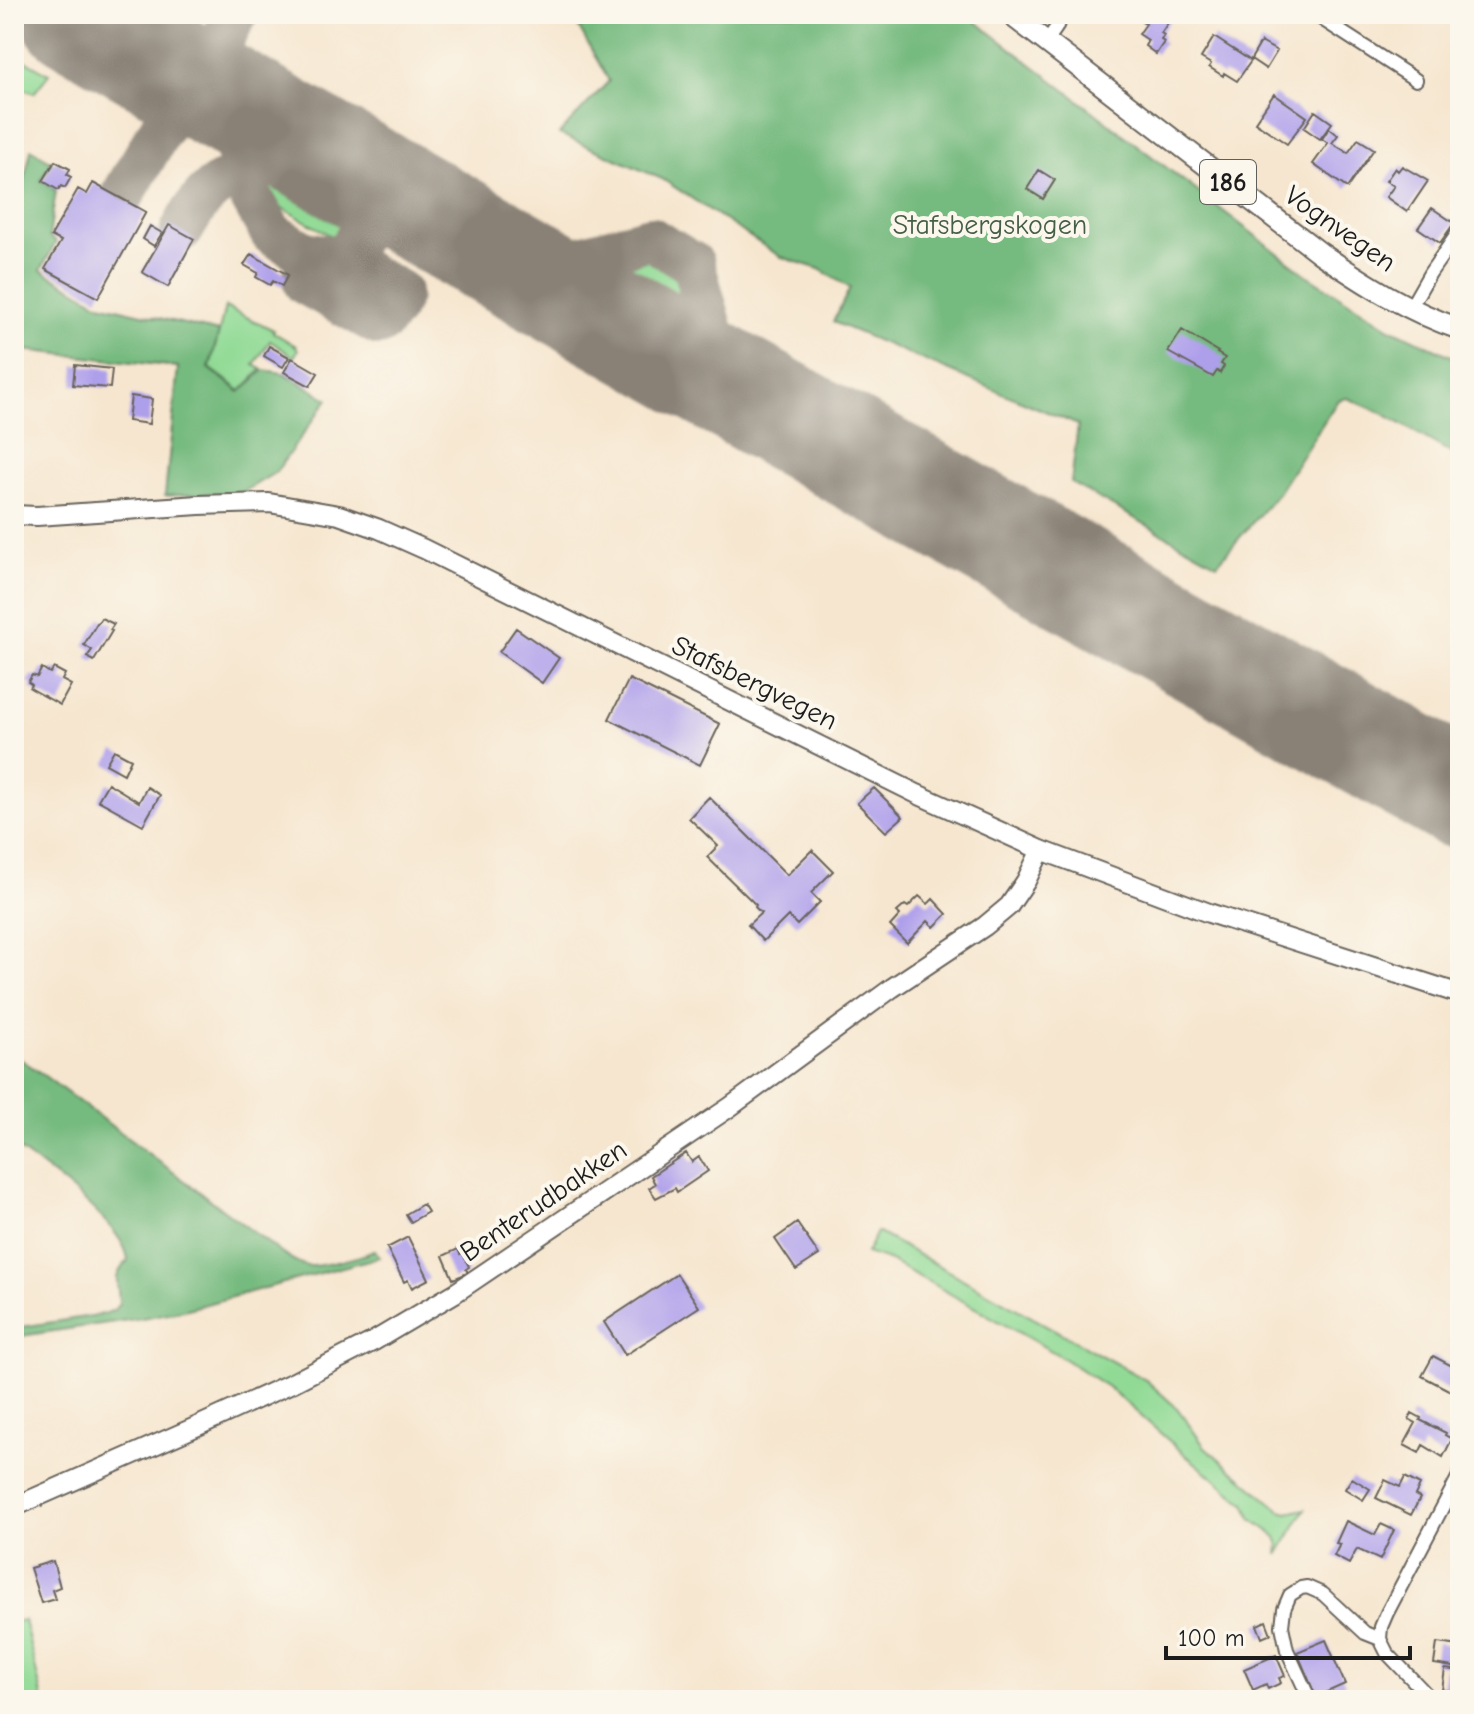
<svg xmlns="http://www.w3.org/2000/svg" width="1474" height="1714" font-family="'Comic Neue',sans-serif">
  <style>
    .green { fill: #91da95; stroke: #567b58; stroke-width: 2 }
    .forest { fill: #74ba7e; stroke: #486b4d; stroke-width: 2 }
    .lines { fill: none; stroke-linecap: round; stroke-linejoin: round }
    .taxiway { stroke: #898176; stroke-width: 44 }
    .runway { stroke: #898176; stroke-width: 110 }
    .building { fill: #ae9feb }
    .minor-casing { stroke: #68635b; stroke-width: 16 }
    .secondary-casing { stroke: #68635b; stroke-width: 22 }
    .primary-casing { stroke: #68635b; stroke-width: 24 }
    .minor { stroke: #fff; stroke-width: 12 }
    .secondary { stroke: #fff; stroke-width: 18 }
    .primary { stroke: #fff; stroke-width: 20 }
    .labels { text-anchor: middle; stroke-width: 8; stroke-linejoin: round; paint-order: stroke }
    .shield { fill: #fbf7ec; stroke: #5f5e5a; stroke-width: 2 }
    .shield-label { font-size: 26px; font-weight: bold; fill: #1c1c1c }
    .park-label { font-size: 28px; fill: #455e46; stroke: #fbf7ec }
    .street-label { font-size: 28px; fill: #1c1c1c; stroke: #fbf7ec }
  </style>
  <rect width="100%" height="100%" fill="#fbf7ec"/>
  <filter id="ink" filterUnits="userSpaceOnUse"><feTurbulence type="fractalNoise" baseFrequency=".0125" numOctaves="2"/><feDisplacementMap in="SourceGraphic" scale="16" xChannelSelector="R" yChannelSelector="G"/><feConvolveMatrix kernelMatrix="1 2 1 2 8 2 1 2 1" color-interpolation-filters="sRGB"/></filter>
  <filter id="wash" filterUnits="userSpaceOnUse"><feTurbulence type="fractalNoise" baseFrequency=".006" numOctaves="4" result="noise"/><feDisplacementMap in="SourceGraphic" scale="32" xChannelSelector="R" yChannelSelector="G"/><feGaussianBlur stdDeviation="1.8" result="paint"/><feColorMatrix in="noise" values="0 0 0 0 0 0 0 0 0 0 0 0 0 0 0 0 0 1.4 0 .05"/><feComposite in="paint" operator="in"/></filter>
  <g filter="url(#wash)">
    <rect width="100%" height="100%" fill="#f6e6cf"/>
    <path class="green" d="M14,54L49,74L34,93L14,85Z
      M245,124L362,190L335,238L268,200L256,189L241,134Z
      M641,248L689,276L714,362L557,272Z
      M225,307L274,330L273,332L296,346L298,350L294,357L270,341L254,365L262,369L241,391L210,368Z
      M877,1232L1146,1380L1177,1408L1205,1447L1281,1511L1288,1513L1305,1509L1278,1555L1279,1543L1277,1537L1252,1519L1245,1504L1182,1452L1108,1387L1055,1353L938,1287L888,1260L866,1253Z
      M24,1620L43,1700H14V1622Z"/>
    <path class="forest" d="M571,14H966L1308,276L1390,328L1460,360V458L1382,413L1347,398L1338,400L1278,493L1217,564L1071,483L1078,425L833,322L850,288L819,269L781,257L662,179L559,134L609,81Z
      M31,149L52,162L41,180L56,191L49,237L56,242L41,270L100,304L219,332L209,368L240,392L264,370L283,373L328,399L276,472L243,492L165,496L178,367L14,349V231Z
      M14,1055L38,1071L284,1255C291,1258 300,1265 307,1266C319,1267 366,1256 375,1250L380,1257L184,1310L142,1318L14,1337V1328L104,1314L114,1310L119,1304C119,1281 110,1280 128,1260C125,1225 43,1167 14,1146Z"/>
    <g class="lines">
      <path class="taxiway" d="M236,14L216,51L213,63L212,90L225,110L251,197L272,234L305,253L333,258C338,255 346,252 350,248C365,230 366,196 393,192
        M121,198L190,78L212,58L216,51
        M182,230C200,198 209,187 243,172
        M309,269L304,279L305,283L379,324L382,322C388,314 400,303 399,292L351,265L348,259L349,249
        M531,271L650,238L693,264L727,383"/>
      <path class="runway" d="M76,14L727,383L1460,794"/>
    </g>
    <g id="blocks">
      <path class="building" d="M1148,14H1174L1161,33L1164,35L1161,40L1164,42L1156,54L1145,46L1148,40L1139,34L1146,24L1142,22Z
        M1214,37L1251,61L1237,81L1224,73L1223,76L1209,67L1211,64L1201,58Z
        M1261,42L1277,51L1266,69L1251,59Z
        M1274,94L1307,117L1287,144L1255,122Z
        M1315,111L1332,123L1320,139L1304,128Z
        M1329,128L1338,135L1332,143L1348,153L1358,139L1374,149L1347,188L1313,164L1328,143L1322,139Z
        M55,161L70,169L67,175L71,177L65,188L61,186L58,190L43,181Z
        M1402,166L1428,181L1407,212L1386,197L1394,186L1386,181L1395,168L1398,171Z
        M1039,170L1055,180L1043,199L1027,189Z
        M93,183L146,212L98,298L45,269L61,241L51,236L78,189L87,194Z
        M1432,208L1454,223L1440,243L1418,228Z
        M169,225L194,239L168,287L142,272Z
        M150,226L162,233L154,246L143,239Z
        M251,254L288,275L282,286L273,281L270,285L256,277L258,273L244,265Z
        M1182,330L1218,352L1217,353L1225,358L1221,364L1224,366L1220,373L1217,371L1213,377L1168,352Z
        M269,346L289,357L283,367L264,356Z
        M292,358L318,373L310,386L284,372Z
        M75,365L112,369L110,388L73,385Z
        M131,396L152,399L149,424L128,421Z
        M101,618L114,624L110,630L112,631L94,661L87,657L92,650L84,645L97,623H98Z
        M516,628L559,658L542,683L499,652Z
        M42,668L50,673L54,668L65,674L62,680L71,685L60,705L30,688L32,685L28,682L32,675L37,677Z
        M629,679L720,724L700,765L609,719Z
        M114,750L131,759L124,774L106,764Z
        M108,783L139,802L147,787L160,795L143,825L98,800Z
        M874,788L903,817L886,832L857,803Z
        M709,797L787,875L812,850L833,871L811,893L820,902L797,925L788,916L763,941L748,925L761,913L755,907L756,905L707,857L718,846L689,818Z
        M919,896L928,904L933,899L947,914L934,927L928,921L907,943L890,926L900,915L897,912L905,905L908,907Z
        M686,1153L692,1162L699,1157L708,1171L677,1192L675,1188L656,1198L649,1188L655,1184L651,1176Z
        M423,1204L428,1212L411,1222L406,1214Z
        M797,1223L819,1255L796,1270L775,1239Z
        M408,1237L429,1279L412,1288L408,1280L404,1282L387,1248Z
        M458,1249L460,1254L463,1253L469,1267L466,1269L468,1273L453,1279L443,1256Z
        M677,1274L699,1307L625,1355L604,1322Z
        M1460,1320V1345L1450,1340Z
        M1433,1356L1460,1370V1396L1422,1376Z
        M1412,1413L1421,1418L1420,1420L1446,1433L1445,1435L1452,1439L1443,1457L1423,1445L1419,1453L1404,1445L1416,1423L1409,1419Z
        M1405,1477L1420,1485L1415,1495L1420,1498L1411,1515L1376,1498L1385,1480L1400,1487Z
        M1352,1478L1370,1489L1363,1500L1345,1489Z
        M1346,1521L1375,1535L1381,1524L1394,1530L1380,1560L1357,1549L1349,1564L1334,1556L1340,1544L1336,1543Z
        M1455,1552L1460,1553V1572L1452,1571Z
        M53,1561L60,1587L52,1590L55,1599L41,1603L30,1568Z
        M1266,1621L1271,1634L1262,1638L1257,1625Z
        M1326,1640L1345,1684L1316,1697L1297,1652Z
        M1437,1643L1460,1646V1668L1434,1664Z
        M1276,1655L1285,1676L1279,1678L1281,1683L1268,1689L1266,1684L1253,1690L1244,1669Z
        M1445,1669L1460,1671V1692L1442,1690Z"/>
    </g>
  </g>
  <g filter="url(#ink)">
    <use href="#blocks" fill-opacity="0" stroke="#68635b" stroke-width="2"/>
    <g class="lines">
      <g class="minor-casing">
        <path id="minor" d="M1314,14L1416,80
          M1046,42L1056,28L1062,14
          M1410,308L1430,273L1460,230
          M1380,1639L1381,1627L1387,1613L1460,1474
          M1309,1698L1287,1650L1282,1626L1284,1609L1290,1595L1301,1588L1307,1587L1323,1594L1365,1633L1380,1639L1387,1653L1432,1700"/>
      </g>
      <g class="secondary-casing">
        <path id="secondary" d="M14,515L37,516L199,505L269,503L339,515L379,529L424,549L917,794L1041,850L1209,913L1460,994
          M14,1507L200,1425L294,1382L374,1341L455,1293L730,1107L892,988L985,926L1009,906L1026,881L1041,850"/>
      </g>
      <g class="primary-casing">
        <path id="primary" d="M1010,14L1320,253C1364,283 1409,312 1460,329"/>
      </g>
      <use href="#minor" class="minor"/>
      <use href="#secondary" class="secondary"/>
      <use href="#primary" class="primary"/>
    </g>
  </g>
  <g class="labels">
    <rect class="shield" x="1200" y="160" width="56" height="44" rx="6"/>
    <g class="shield-label">
      <text x="1228" y="191">186</text>
    </g>
    <g class="park-label">
      <text x="990" y="234">Stafsbergskogen</text>
    </g>
    <g class="street-label">
      <text transform="translate(1341 228) rotate(35)" y="10">Vognvegen</text>
      <text transform="translate(755 682) rotate(26)" y="10">Stafsbergvegen</text>
      <text transform="translate(543 1200) rotate(-34)" y="10">Benterudbakken</text>
    </g>
  </g>
  <rect width="1474" height="1714" fill="none" stroke="#fbf7ec" stroke-width="48"/>
  <path d="M1166 1646v12h244v-12" fill="none" stroke="#1c1c1c" stroke-width="4"/>
  <text x="1178" y="1646" font-size="24" fill="#1c1c1c" stroke="#fbf7ec" stroke-width="6" paint-order="stroke">100 m</text>
</svg>
